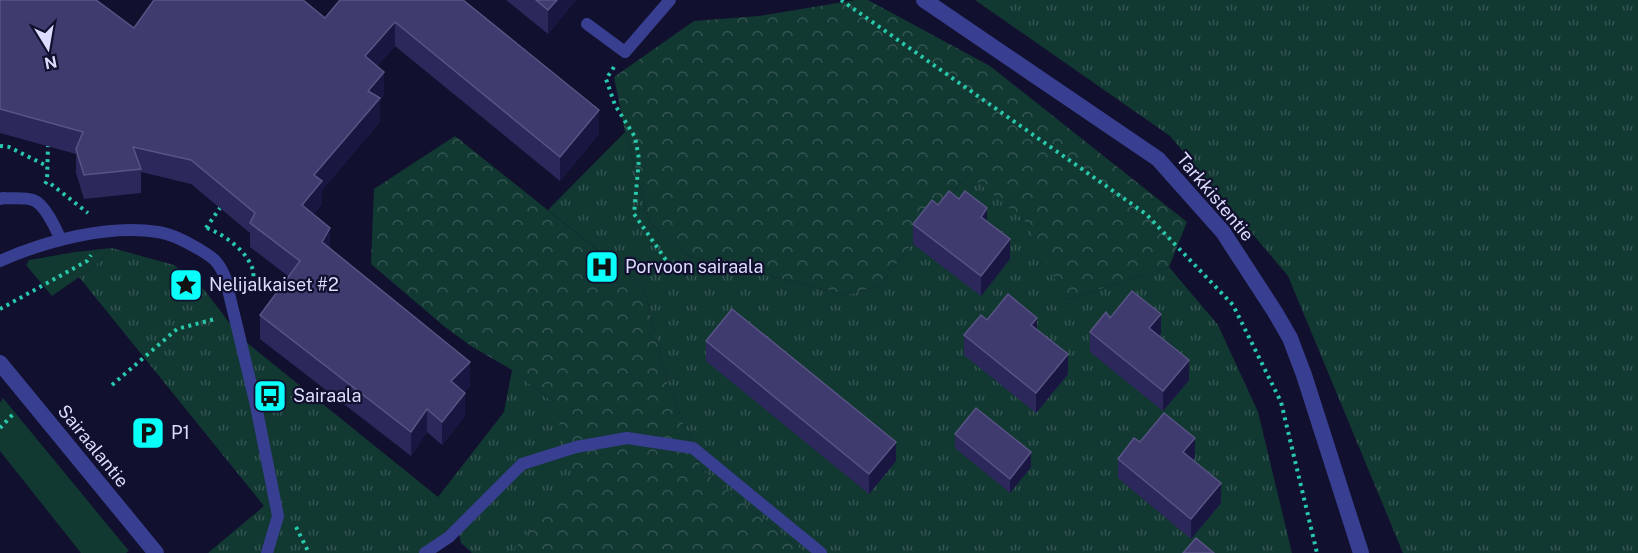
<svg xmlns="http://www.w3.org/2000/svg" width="1638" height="553" font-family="'Public Sans',sans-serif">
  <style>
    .grass { fill: #123832 }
    .forest { fill: url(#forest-crowns) }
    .park { fill: url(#park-tufts) }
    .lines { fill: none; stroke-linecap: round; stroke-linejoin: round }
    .path { stroke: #28c8ab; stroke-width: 4; stroke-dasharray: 3 4.5; stroke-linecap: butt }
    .service { stroke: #383f90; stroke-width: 12 }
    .minor { stroke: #383f90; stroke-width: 16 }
    .tertiary { stroke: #383f90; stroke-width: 16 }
    .wall { fill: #2c285c }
    .shaded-wall { fill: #191642 }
    .building { fill: #3f3b6e; stroke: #585484; stroke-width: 1.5 }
    .labels { text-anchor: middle; stroke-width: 4.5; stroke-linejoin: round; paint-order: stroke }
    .street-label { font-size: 18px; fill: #dcdcff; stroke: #11102e }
    .poi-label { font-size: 18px; fill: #dcdcff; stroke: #11102e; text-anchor: start }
  </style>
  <defs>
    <pattern id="forest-crowns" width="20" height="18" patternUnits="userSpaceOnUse" patternTransform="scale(1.5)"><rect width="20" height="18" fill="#123832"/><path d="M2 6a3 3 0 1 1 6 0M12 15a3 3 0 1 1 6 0" fill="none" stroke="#345451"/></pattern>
    <pattern id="park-tufts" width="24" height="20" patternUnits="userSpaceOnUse" patternTransform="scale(1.5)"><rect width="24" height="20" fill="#123832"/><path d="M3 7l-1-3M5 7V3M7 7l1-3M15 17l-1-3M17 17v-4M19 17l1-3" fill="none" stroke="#345451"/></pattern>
  </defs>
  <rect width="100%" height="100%" fill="#11102e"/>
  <path class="grass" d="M112,248L95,266L52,296L26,265L29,260L75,252Z
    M3,398L129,551L126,553H81L0,451V403Z"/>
  <path class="forest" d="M856,0H868L990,66L1187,222L1169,267L1066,300L968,174L879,286L847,295L686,255L650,223L625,132L614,77L694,21L759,16Z
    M455,136L644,287L666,379L702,470L806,553H516L515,548L553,402L512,370L471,346L445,327L371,264L374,189Z"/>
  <path class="park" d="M975,0H1638V553H1403L1288,276L1170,136Z
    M625,132L650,223L686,255L847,295L879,286L968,174L1025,221L1066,300L1169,267L1218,325L1258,412L1292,553H806L702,470L666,379L644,287L548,210Z
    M112,248L174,265L202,287L241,338L438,497L504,412L512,370L553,402L575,478L515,548L516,553H472L461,543L458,529L425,553H208L264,506L79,277L95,266Z"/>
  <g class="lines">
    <path class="path" d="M841,0L1146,214L1233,305L1281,402L1317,553
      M614,67L606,79L615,105L635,137L639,159L634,214L675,273
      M0,146L9,147L47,166
      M45,184L47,181L48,146
      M51,184L88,213
      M206,228L220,208
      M207,228C225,235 247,251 253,270C254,277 253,287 252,294
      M0,309L87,261L91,255
      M112,385L177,329L215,319
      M0,428L14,413
      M296,527L309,553"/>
    <path class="service" d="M587,24L625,52L670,0
      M0,199L3,198C12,199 24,197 33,200C45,204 56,229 61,240
      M0,261C45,241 109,224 158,232C172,234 185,241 197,248C212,257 218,260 225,277L255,401L278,516L267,553
      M425,553L449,537L522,464L576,447L627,438L693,448L821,553"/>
    <path class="minor" d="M0,363L156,553"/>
    <path class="tertiary" d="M924,0L1158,159L1223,232L1275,312L1290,338L1304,375L1361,553"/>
  </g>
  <path class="wall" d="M0,0L134,28L325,18L339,1V0H463L599,134L560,181L395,46L377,66L384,95L380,101V122L322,190V204L313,215L330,248L470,386L464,392L465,416L442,445L427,432L411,456L260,339V315L288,276L250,247V233L191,184L141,172V193L84,199L76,173V154L0,133Z
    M506,0H576L548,34Z
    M938,205L987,222L1010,259L981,296L913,244V224Z
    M1110,318L1161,334L1159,336L1189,380L1163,411L1090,352V332Z
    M987,320L1037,330L1068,374L1036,413L964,355V335Z
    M706,341L896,461L869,494L706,361Z
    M955,434L1031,467L1010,493L955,448Z
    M1140,442L1195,458L1193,460L1221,503L1191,539L1118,478V459Z"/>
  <path class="shaded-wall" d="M557,0H576L548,34V10Z
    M395,22V46L365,80V56Z
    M384,72V95L380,101V122L322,190V204L302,229V205L314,175L368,91Z
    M599,110V134L560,181V157Z
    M987,208V228L981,217Z
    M330,228V252L322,242Z
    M1010,239V259L981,296V276Z
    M1161,314V334L1149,347V328Z
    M1037,318V337L1031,325Z
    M1068,354V374L1036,413V393Z
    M1189,360V380L1163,411V391Z
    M470,362V386L451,405V381Z
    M465,393V416L442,445V422Z
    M427,409V432L411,456V432Z
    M1195,438V458L1183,472V452Z
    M896,442V461L869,494V474Z
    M1031,452V467L1010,493V479Z
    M1221,483V503L1191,539V519Z"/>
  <path class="building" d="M0,0H96L134,28L154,0H303L325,18L340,0H463L599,110L560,157L395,22L365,56L384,72L368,91L380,98L314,175L322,181L302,205L330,228L322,242L470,362L451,381L465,393L442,422L427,409L411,432L260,315L300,261L250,223L255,213L191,160L133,147L141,169L84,175L76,149L83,132L0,109Z
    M536,0H557L548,10Z
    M949,191L959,199L965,191L987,208L981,217L1010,239L981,276L913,224L932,200L938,205Z
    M1132,291L1161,314L1149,328L1189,360L1163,391L1090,332L1106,312L1110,318Z
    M1008,294L1037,318L1031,325L1068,354L1036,393L964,335L981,315L987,320Z
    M732,309L896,442L869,474L706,341Z
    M976,408L1031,452L1010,479L955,434Z
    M1164,413L1195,438L1183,452L1221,483L1191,519L1118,459L1134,438L1140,442Z
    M1196,538L1214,553H1183Z"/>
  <defs>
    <g id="hospital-square" transform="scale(1.725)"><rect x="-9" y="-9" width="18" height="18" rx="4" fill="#08fffa" stroke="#11102e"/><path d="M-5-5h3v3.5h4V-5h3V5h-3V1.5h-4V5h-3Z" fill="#111"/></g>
    <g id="sight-square" transform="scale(1.725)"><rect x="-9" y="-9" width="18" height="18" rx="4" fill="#08fffa" stroke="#11102e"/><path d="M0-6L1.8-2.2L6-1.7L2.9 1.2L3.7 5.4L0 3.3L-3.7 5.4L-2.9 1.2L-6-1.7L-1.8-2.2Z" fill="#111"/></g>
    <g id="bus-square" transform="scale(1.725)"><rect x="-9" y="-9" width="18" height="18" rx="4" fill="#08fffa" stroke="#11102e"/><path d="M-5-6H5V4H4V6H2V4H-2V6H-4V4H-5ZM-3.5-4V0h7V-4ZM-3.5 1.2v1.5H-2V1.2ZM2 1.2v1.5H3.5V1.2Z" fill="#111"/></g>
    <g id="parking-square" transform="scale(1.725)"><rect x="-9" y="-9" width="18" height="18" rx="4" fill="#08fffa" stroke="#11102e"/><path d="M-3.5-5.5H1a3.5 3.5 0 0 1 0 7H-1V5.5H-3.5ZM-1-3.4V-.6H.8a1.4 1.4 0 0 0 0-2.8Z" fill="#111"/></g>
  </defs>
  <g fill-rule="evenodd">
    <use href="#hospital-square" x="602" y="267"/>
    <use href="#sight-square" x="186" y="285"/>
    <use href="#bus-square" x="270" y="396"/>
    <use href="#parking-square" x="148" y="433"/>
  </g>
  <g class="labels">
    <g class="street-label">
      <text transform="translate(1215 197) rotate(50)" y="6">Tarkkistentie</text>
      <text transform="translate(93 446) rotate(51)" y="6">Sairaalantie</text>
    </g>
    <g class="poi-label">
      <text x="625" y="273">Porvoon sairaala</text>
      <text x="209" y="291">Nelijalkaiset #2</text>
      <text x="293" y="402">Sairaala</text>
      <text x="171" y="439">P1</text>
    </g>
  </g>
  <g transform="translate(48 48) rotate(169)" stroke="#11102e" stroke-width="4.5" paint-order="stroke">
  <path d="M0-4.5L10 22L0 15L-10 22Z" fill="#dcdcff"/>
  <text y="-9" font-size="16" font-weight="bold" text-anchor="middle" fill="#dcdcff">N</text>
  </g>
</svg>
